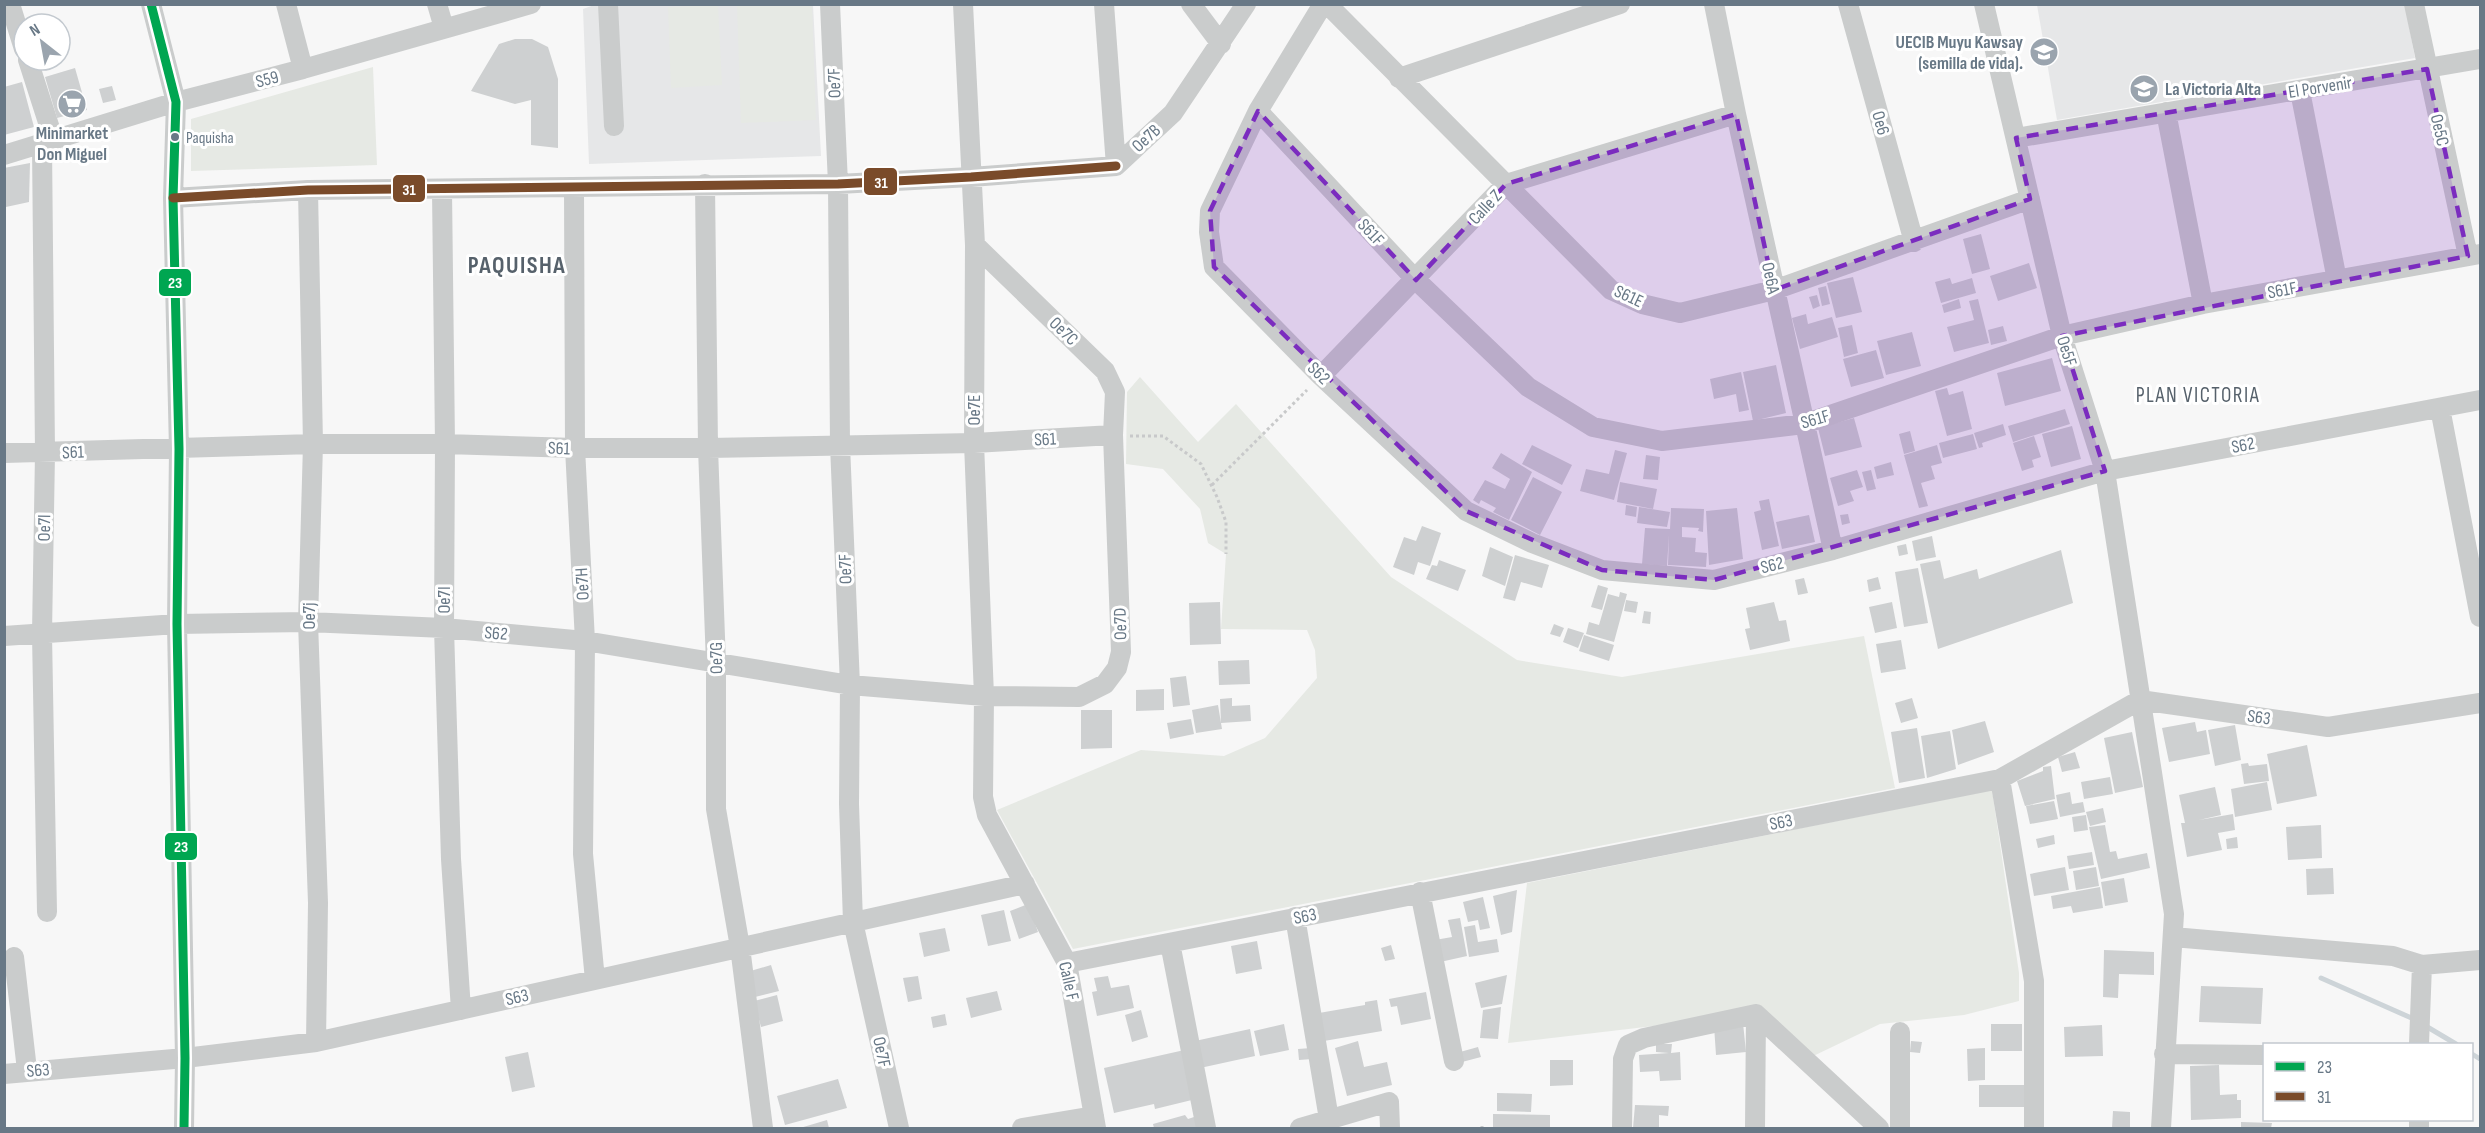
<svg xmlns="http://www.w3.org/2000/svg" width="2485" height="1133" font-family="'Sofia Sans Condensed',sans-serif">
  <style>
    .built { fill: #e6e7e8 }
    .green { fill: #e6e9e4 }
    .lines { fill: none; stroke-linecap: round; stroke-linejoin: round }
    .stream { stroke: #cdd4d8; stroke-width: 5 }
    .building { fill: #ced0d1 }
    .path { stroke: #c8c9ca; stroke-width: 3; stroke-dasharray: 3 3; stroke-linecap: butt }
    .minor { stroke: #cacccc; stroke-width: 20 }
    .bus-1-casing { stroke: #fff; stroke-width: 14 }
    .bus-2-casing { stroke: #fff; stroke-width: 14 }
    .bus-1 { stroke: #00a651; stroke-width: 9 }
    .bus-2 { stroke: #7a4b2a; stroke-width: 9 }
    .marked { fill: #7b2cbf; fill-opacity: 0.2; stroke: #7b2cbf; stroke-width: 4.5; stroke-dasharray: 12 8; stroke-linejoin: round }
    .bus-dot { fill: #687886; stroke: #fff; stroke-width: 2 }
    .labels { text-anchor: middle; stroke-width: 6; stroke-linejoin: round; paint-order: stroke }
    .bus-label { font-size: 16px; fill: #687886; stroke: #fff; text-anchor: start }
    .poi-label { font-size: 18px; font-weight: bold; fill: #687886; stroke: #fff; text-anchor: end }
    .street-label { font-size: 18px; fill: #687886; stroke: #fff }
    .quarter-label { font-size: 21px; letter-spacing: 1.5px; fill: #56616b; stroke: #fff }
    .district-label { font-size: 24px; font-weight: bold; letter-spacing: 1.5px; fill: #56616b; stroke: #fff }
    .line-badge { stroke: #fff; stroke-width: 2 }
    .badge-label { font-size: 16px; text-anchor: middle; font-weight: bold; fill: #fff }
  </style>
  <rect width="100%" height="100%" fill="#f7f7f7"/>
  <path class="built" d="M597,4L813,5L821,156L589,164L583,9Z
    M2037,5H2405L2415,58L2057,120Z"/>
  <path class="green" d="M718,5L722,85L671,88L668,7Z
    M737,5H812L816,120L741,123Z
    M373,67L377,165L191,171V119Z
    M1140,377L1198,442L1236,404L1391,577L1517,660L1622,677L1864,636L1895,788L1073,949L997,810L1141,750L1224,756L1265,738L1317,678L1315,650L1307,630L1221,629L1226,554L1208,543L1200,509L1163,469L1126,464L1127,392Z
    M1992,790L2019,973V1001L1964,1015L1880,1024L1805,1060L1756,1014L1508,1043L1527,883Z"/>
  <g class="lines">
    <path class="stream" d="M2321,978L2416,1020
      M2424,1025L2456,1044
      M2472,1054L2480,1059"/>
  </g>
  <path class="building" d="M515,39H532L548,47L558,79V148L531,145V100L515,104L471,91L499,44Z
    M75,68L87,110L57,118L45,77Z
    M22,82L34,127L4,135V87Z
    M112,86L116,100L103,103L99,89Z
    M30,163L29,202L6,207L4,168Z
    M1981,234L1990,269L1972,274L1963,239Z
    M2029,263L2037,288L1998,301L1990,276Z
    M1853,277L1862,312L1836,318L1827,283Z
    M1950,278L1952,284L1972,278L1976,293L1941,303L1935,282Z
    M1826,286L1830,304L1822,306L1818,288Z
    M1817,295L1820,306L1813,309L1809,297Z
    M1959,299L1961,308L1944,313L1942,305Z
    M1978,299L1989,343L1954,352L1947,327L1974,320L1969,301Z
    M1806,314L1808,324L1832,317L1838,337L1800,349L1792,318Z
    M1852,325L1858,353L1844,357L1838,328Z
    M2003,326L2007,341L1991,345L1988,330Z
    M1912,332L1921,366L1886,375L1877,341Z
    M1876,350L1884,378L1851,387L1843,359Z
    M2052,358L2061,391L2005,406L1997,373Z
    M1776,365L1786,413L1753,421L1743,372Z
    M1741,372L1749,410L1739,412L1736,394L1714,399L1710,379Z
    M1947,388L1949,395L1963,391L1972,429L1947,436L1935,391Z
    M2065,409L2070,424L2013,442L2008,426Z
    M1854,418L1862,447L1825,456L1818,428Z
    M2003,424L2006,435L1982,443L1983,447L1979,448L1974,433Z
    M2072,426L2081,459L2051,467L2042,434Z
    M1910,431L1915,451L1904,454L1899,434Z
    M1973,434L1977,449L1943,458L1939,443Z
    M2034,436L2041,457L2032,460L2034,467L2022,471L2013,443Z
    M1532,445L1572,465L1562,485L1522,464Z
    M1937,445L1942,463L1931,466L1935,479L1921,483L1928,506L1919,508L1904,455Z
    M1615,450L1627,453L1614,500L1580,491L1586,469L1609,474Z
    M1501,453L1532,472L1509,520L1493,512L1496,508L1481,500L1479,504L1473,500L1485,480L1505,489L1510,479L1492,468Z
    M1646,455L1660,457L1658,480L1643,479Z
    M1891,462L1894,475L1877,479L1874,467Z
    M1857,470L1863,487L1850,491L1854,501L1838,506L1830,478Z
    M1871,470L1876,489L1867,491L1862,472Z
    M1533,477L1562,492L1540,535L1511,520Z
    M1620,482L1657,489L1653,509L1617,502Z
    M1769,499L1779,546L1762,550L1754,512L1761,510L1759,501Z
    M1626,505L1637,507L1636,517L1625,515Z
    M1639,507L1670,512L1667,527L1637,523Z
    M1671,508L1704,509L1703,532L1698,531L1699,528L1682,527V537L1696,538L1695,552L1707,553L1706,567L1668,565L1669,535L1667,566L1642,564L1645,528L1670,529Z
    M1737,508L1743,559L1709,565L1706,511Z
    M1848,514L1850,523L1842,525L1840,515Z
    M1809,515L1815,542L1782,549L1776,522Z
    M1422,526L1441,533L1430,566L1418,562L1414,575L1393,567L1404,537L1416,541Z
    M1932,536L1936,557L1916,561L1912,541Z
    M1906,544L1908,554L1899,556L1897,546Z
    M1490,547L1513,557L1505,586L1482,576Z
    M2061,550L2073,603L1938,649L1920,564L1940,560L1944,579L1977,569L1979,579Z
    M1515,555L1549,565L1542,588L1521,582L1515,601L1503,598Z
    M1439,560L1466,570L1458,591L1426,579L1432,565L1437,566Z
    M1918,568L1928,623L1904,627L1895,572Z
    M1878,577L1881,589L1869,592L1867,580Z
    M1804,578L1808,593L1798,595L1795,580Z
    M1598,585L1608,588L1602,610L1591,607Z
    M1620,592L1627,594L1614,642L1586,634L1589,622L1599,625L1608,594L1619,597Z
    M1626,600L1638,602L1636,613L1624,611Z
    M1220,602L1221,644L1190,645L1189,603Z
    M1774,602L1779,621L1786,620L1790,641L1750,650L1745,629L1750,628L1746,608Z
    M1892,602L1897,628L1875,633L1869,607Z
    M1644,611L1651,612L1650,624L1642,623Z
    M1554,624L1564,628L1560,637L1550,634Z
    M1568,628L1584,633L1578,648L1563,642Z
    M1584,635L1614,645L1609,661L1579,651Z
    M1901,640L1906,669L1881,673L1876,644Z
    M1249,660L1250,684L1219,685L1218,661Z
    M1186,676L1190,705L1173,707L1170,678Z
    M1164,689V710L1136,711V690Z
    M1232,698V706L1250,705L1251,721L1221,723L1220,699Z
    M1912,698L1918,718L1901,723L1895,703Z
    M1218,705L1222,729L1196,733L1192,710Z
    M1081,710H1112V748L1081,749Z
    M1191,719L1194,734L1170,739L1167,723Z
    M1985,721L1994,752L1958,765L1952,730Z
    M2195,722L2197,732L2206,730L2210,754L2169,762L2162,728Z
    M2235,725L2241,760L2215,766L2208,730Z
    M1917,728L1925,778L1899,783L1891,732Z
    M1950,731L1956,769L1927,778L1921,736Z
    M2132,732L2143,787L2115,793L2104,738Z
    M2307,745L2317,796L2277,804L2267,754Z
    M2075,752L2080,768L2062,772L2058,757Z
    M2248,763L2249,766L2267,764L2269,781L2244,784L2241,764Z
    M2051,766L2055,799L2025,806L2017,781L2043,771V767Z
    M2110,777L2113,794L2084,799L2081,782Z
    M2267,782L2272,810L2235,817L2231,789Z
    M2215,787L2221,815L2199,820L2233,814L2235,830L2218,833L2222,850L2187,857L2181,823H2185L2179,795Z
    M2070,792L2072,804L2083,802L2085,812L2060,817L2056,795Z
    M2054,801L2058,819L2030,824L2026,806Z
    M2103,808L2106,822L2090,826L2086,812Z
    M2086,815L2088,830L2074,832L2072,817Z
    M2105,825L2110,852L2116,851L2118,859L2147,853L2150,868L2101,879L2089,827Z
    M2321,825L2322,858L2288,860L2286,827Z
    M2054,835L2055,844L2038,848L2036,839Z
    M2237,837L2238,848L2227,849L2226,839Z
    M2092,852L2094,865L2069,869L2067,856Z
    M2065,867L2069,890L2034,896L2030,874Z
    M2096,867L2099,886L2076,890L2073,871Z
    M2333,868L2334,894L2307,895L2306,869Z
    M2124,878L2128,902L2105,906L2101,882Z
    M2100,887L2103,908L2073,913L2071,906L2053,909L2051,896Z
    M1517,890L1512,932L1501,935L1493,896Z
    M1483,897L1490,928L1480,930L1478,920L1468,922L1463,902Z
    M1028,904L1038,932L1019,939L1010,911Z
    M1004,910L1011,941L988,946L981,915Z
    M1460,918L1467,956L1440,962L1435,940L1452,937L1448,920Z
    M1475,925L1478,942L1497,939L1499,952L1469,957L1464,927Z
    M945,928L950,951L924,957L919,933Z
    M1257,941L1262,969L1236,974L1231,946Z
    M1391,945L1395,959L1385,961L1381,948Z
    M2104,950L2154,952V975L2119,974L2118,998L2103,997Z
    M771,965L779,991L755,997L747,972Z
    M1507,975L1502,1004L1481,1008L1475,983Z
    M918,976L922,999L908,1002L903,978Z
    M1108,976L1111,988L1129,985L1134,1008L1097,1016L1092,992L1097,991L1094,978Z
    M2201,986L2263,988L2261,1024L2199,1022Z
    M997,991L1002,1010L971,1018L966,998Z
    M1426,992L1431,1019L1401,1025L1397,1006L1391,1007L1389,999Z
    M777,995L783,1021L761,1027L754,1001Z
    M1377,1000L1382,1031L1324,1041L1319,1013L1365,1005V1002Z
    M1501,1007L1498,1039L1480,1038L1483,1010Z
    M1141,1010L1148,1037L1132,1042L1125,1015Z
    M945,1014L947,1025L933,1028L931,1017Z
    M1743,1023L1746,1052L1716,1055L1714,1026Z
    M1284,1024L1289,1050L1260,1056L1254,1031Z
    M1991,1024H2022V1051H1991Z
    M2102,1025L2103,1056L2065,1057L2064,1027Z
    M1250,1029L1255,1056L1200,1068L1195,1041Z
    M1358,1041L1364,1067L1387,1062L1392,1085L1347,1096L1335,1048Z
    M1911,1041L1922,1042L1920,1053L1910,1052Z
    M1656,1044H1672L1671,1053L1680,1052L1681,1080L1660,1081L1659,1071L1640,1072L1639,1055L1669,1053L1656,1052Z
    M1478,1047L1481,1057L1462,1062L1460,1052Z
    M1311,1048L1312,1059L1299,1060L1298,1049Z
    M1985,1048V1080L1968,1081L1967,1049Z
    M1189,1049L1200,1098L1155,1109L1154,1104L1114,1113L1104,1068Z
    M528,1052L535,1087L512,1092L505,1057Z
    M1550,1060H1573V1085L1550,1086Z
    M2219,1065L2220,1095L2237,1094V1100H2241V1118L2191,1120L2190,1066Z
    M838,1079L847,1108L785,1125L777,1096Z
    M1979,1085H2024V1107H1979Z
    M1497,1093L1532,1094L1531,1112L1497,1111Z
    M1635,1105L1669,1106L1668,1116L1659,1115V1128H1633Z
    M2113,1111L2130,1112V1128H2112Z
    M1493,1114L1550,1115V1128H1493Z
    M1185,1115L1188,1119L1200,1115L1204,1128H1154L1153,1124Z
    M827,1120L829,1128H800Z
    M2241,1122L2272,1123L2271,1128H2241Z"/>
  <g class="lines">
    <path class="path" d="M1130,436H1163L1201,464L1217,497L1226,522V554
      M1212,485L1307,390
      M1482,1126V1128"/>
    <path class="minor" d="M10,4L24,49
      M151,4L176,102L173,198L179,449L177,624L185,1058L184,1128
      M286,4L303,69
      M437,4L444,28
      M608,4L614,126
      M830,4L838,184L840,445L850,685L849,804L853,922L899,1128
      M963,4L975,245L974,443L984,696L983,797L987,815L1067,963L1096,1128
      M1104,4L1116,166
      M1191,4L1221,44
      M1323,4L1258,111L1210,211L1209,232L1214,267L1321,376L1466,511L1532,543L1602,570L1714,580L1833,550L2105,471L2480,400
      M1327,4L1611,290L1642,304L1680,313L1774,290L2030,199
      M1714,4L1736,114L1833,550
      M1848,4L1914,242
      M1984,4L2062,336L2105,471L2174,914L2161,1128
      M2414,4L2468,256
      M28,60L54,141
      M1399,78L1620,4
      M2300,91L2337,280
      M1258,111L1416,280L1528,387L1593,427L1662,441L1804,424L2062,336L2203,304L2480,254
      M2166,112L2203,304
      M2016,138L2480,59
      M42,145L45,453L42,634L47,912
      M4,155L176,102L303,69L531,4
      M1116,166L1173,113L1246,4
      M705,184L708,448L716,664V809L740,947L763,1128
      M574,189L575,448L585,641L583,854L595,980
      M308,190L313,444L308,622L318,903L316,1042
      M442,190L445,444L444,628L451,859L461,1010
      M173,198L308,190L838,184L971,177L1116,166
      M1321,376L1506,184L1736,114
      M2440,408L2480,617
      M4,453L313,444H445L575,448H708L974,443L1113,435
      M4,636L177,624L308,622L444,628L585,641L850,685L984,696L1079,697L1105,684L1117,668L1121,652L1113,435L1115,392L1105,371L975,245
      M2000,779L2034,981V1128
      M1420,892L1454,1061
      M1295,917L1329,1119
      M2173,937L2393,956L2422,965L2480,960
      M1170,943L1206,1128
      M14,957L27,1070
      M1067,963L2000,779L2140,700L2328,727L2480,703
      M1756,1014L1879,1128
      M1900,1032V1128
      M2419,1044L2422,965
      M2164,1054L2264,1055
      M4,1074L185,1058L316,1042L1025,884
      M1022,1128L1094,1116
      M1300,1128L1389,1102L1390,1128
      M1622,1128L1623,1059L1628,1045L1644,1038L1756,1014
      M1755,1128L1756,1014
      M2419,1128V1120"/>
    <g class="bus-1-casing">
      <path id="bus-1" d="M151,4L176,102L173,198L179,449L177,624L185,1058L184,1128"/>
    </g>
    <g class="bus-2-casing">
      <path id="bus-2" d="M173,198L308,190L838,184L971,177L1116,166"/>
    </g>
    <use href="#bus-1" class="bus-1"/>
    <use href="#bus-2" class="bus-2"/>
  </g>
  <path class="marked" d="M2427,69L2468,256L2062,336L2105,471L1714,580L1602,570L1466,511L1214,267L1210,211L1258,111L1416,280L1506,184L1736,114L1774,290L2030,199L2016,138Z"/>
  <defs>
    <g id="school-disc" transform="scale(1.5)"><circle r="9.5" fill="#9aa4ae" stroke="#fff"/><path d="M0-5L7-2L0 1L-7-2ZM-4 1L0 2.5L4 1V4Q0 6-4 4Z" fill="#fff"/></g>
    <g id="supermarket-disc" transform="scale(1.5)"><circle r="9.5" fill="#9aa4ae" stroke="#fff"/><path d="M-6-5.5h2.5l.6 2H6L4.5 2H-2.5L-4.4-4H-6ZM-1.5 3.2a1.3 1.3 0 1 0 .1 0ZM3 3.2a1.3 1.3 0 1 0 .1 0Z" fill="#fff"/></g>
  </defs>
  <g fill-rule="evenodd">
    <use href="#school-disc" x="2044" y="52"/>
    <use href="#school-disc" x="2144" y="89"/>
    <use href="#supermarket-disc" x="72" y="104"/>
  </g>
  <circle class="bus-dot" cx="175" cy="137" r="5"/>
  <g class="labels">
    <g class="bus-label">
      <text x="186" y="143">Paquisha</text>
    </g>
    <g class="poi-label">
      <text x="2023" y="48">UECIB Muyu Kawsay<tspan x="2023" dy="21">(semilla de vida).</tspan></text>
      <text x="2165" y="95" text-anchor="start">La Victoria Alta</text>
      <text x="72" y="139" text-anchor="middle">Minimarket<tspan x="72" dy="21">Don Miguel</tspan></text>
    </g>
    <g class="street-label">
      <text transform="translate(267 79) rotate(-15)" y="6">S59</text>
      <text transform="translate(834 83) rotate(-92)" y="6">Oe7F</text>
      <text transform="translate(2320 87) rotate(-9)" y="6">El Porvenir</text>
      <text transform="translate(1881 123) rotate(74)" y="6">Oe6</text>
      <text transform="translate(2440 130) rotate(77)" y="6">Oe5C</text>
      <text transform="translate(1146 138) rotate(-43)" y="6">Oe7B</text>
      <text transform="translate(1485 207) rotate(-47)" y="6">Calle Z</text>
      <text transform="translate(1371 232) rotate(47)" y="6">S61F</text>
      <text transform="translate(1771 278) rotate(78)" y="6">Oe6A</text>
      <text transform="translate(2282 290) rotate(-10)" y="6">S61F</text>
      <text transform="translate(1629 296) rotate(25)" y="6">S61E</text>
      <text transform="translate(1064 331) rotate(44)" y="6">Oe7C</text>
      <text transform="translate(2067 351) rotate(73)" y="6">Oe5F</text>
      <text transform="translate(1319 373) rotate(44)" y="6">S62</text>
      <text transform="translate(974 410) rotate(-90)" y="6">Oe7E</text>
      <text transform="translate(1815 419) rotate(-16)" y="6">S61F</text>
      <text transform="translate(1045 439) rotate(-3)" y="6">S61</text>
      <text transform="translate(2243 445) rotate(-11)" y="6">S62</text>
      <text transform="translate(559 448) rotate(2)" y="6">S61</text>
      <text transform="translate(73 452) rotate(-2)" y="6">S61</text>
      <text transform="translate(44 528) rotate(-89)" y="6">Oe7l</text>
      <text transform="translate(1772 565) rotate(-14)" y="6">S62</text>
      <text transform="translate(845 569) rotate(-92)" y="6">Oe7F</text>
      <text transform="translate(582 584) rotate(-93)" y="6">Oe7H</text>
      <text transform="translate(444 600) rotate(-90)" y="6">Oe7I</text>
      <text transform="translate(309 616) rotate(-90)" y="6">Oe7j</text>
      <text transform="translate(1120 624) rotate(-91)" y="6">Oe7D</text>
      <text transform="translate(496 633) rotate(5)" y="6">S62</text>
      <text transform="translate(716 658) rotate(-91)" y="6">Oe7G</text>
      <text transform="translate(2259 717) rotate(8)" y="6">S63</text>
      <text transform="translate(1781 822) rotate(-11)" y="6">S63</text>
      <text transform="translate(1305 916) rotate(-11)" y="6">S63</text>
      <text transform="translate(1069 981) rotate(77)" y="6">Calle F</text>
      <text transform="translate(517 997) rotate(-13)" y="6">S63</text>
      <text transform="translate(882 1052) rotate(78)" y="6">Oe7F</text>
      <text transform="translate(38 1070) rotate(-5)" y="6">S63</text>
    </g>
    <g class="quarter-label">
      <text x="2198" y="402">PLAN VICTORIA</text>
    </g>
    <g class="district-label">
      <text x="517" y="273">PAQUISHA</text>
    </g>
  </g>
  <g class="line-badge">
    <rect x="863" y="167" width="35" height="29" rx="6" fill="#7a4b2a"/>
    <rect x="392" y="174" width="34" height="29" rx="6" fill="#7a4b2a"/>
    <rect x="158" y="268" width="34" height="29" rx="6" fill="#00a651"/>
    <rect x="164" y="832" width="34" height="29" rx="6" fill="#00a651"/>
  </g>
  <g class="badge-label">
    <text x="881" y="188">31</text>
    <text x="409" y="195">31</text>
    <text x="175" y="288">23</text>
    <text x="181" y="852">23</text>
  </g>
  <rect width="2485" height="1133" fill="none" stroke="#687886" stroke-width="12"/>
  <rect x="2263" y="1043" width="210" height="78" fill="#ffffff" stroke="#c3c9cf" stroke-width="1.5"/>
  <rect x="2275" y="1062" width="30" height="9" fill="#00a651" stroke="#c3c9cf" stroke-width="1.5"/>
  <text x="2317" y="1073" font-size="18" fill="#687886">23</text>
  <rect x="2275" y="1092" width="30" height="9" fill="#7a4b2a" stroke="#c3c9cf" stroke-width="1.5"/>
  <text x="2317" y="1103" font-size="18" fill="#687886">31</text>
  <g transform="translate(42 42) rotate(329)"><circle r="28" fill="#ffffff" stroke="#c3c9cf" stroke-width="1.5"/>
  <path d="M0-4.5L10 22L0 15L-10 22Z" fill="#9aa4ae"/>
  <text y="-9" font-size="16" font-weight="bold" text-anchor="middle" fill="#687886">N</text>
  </g>
</svg>
